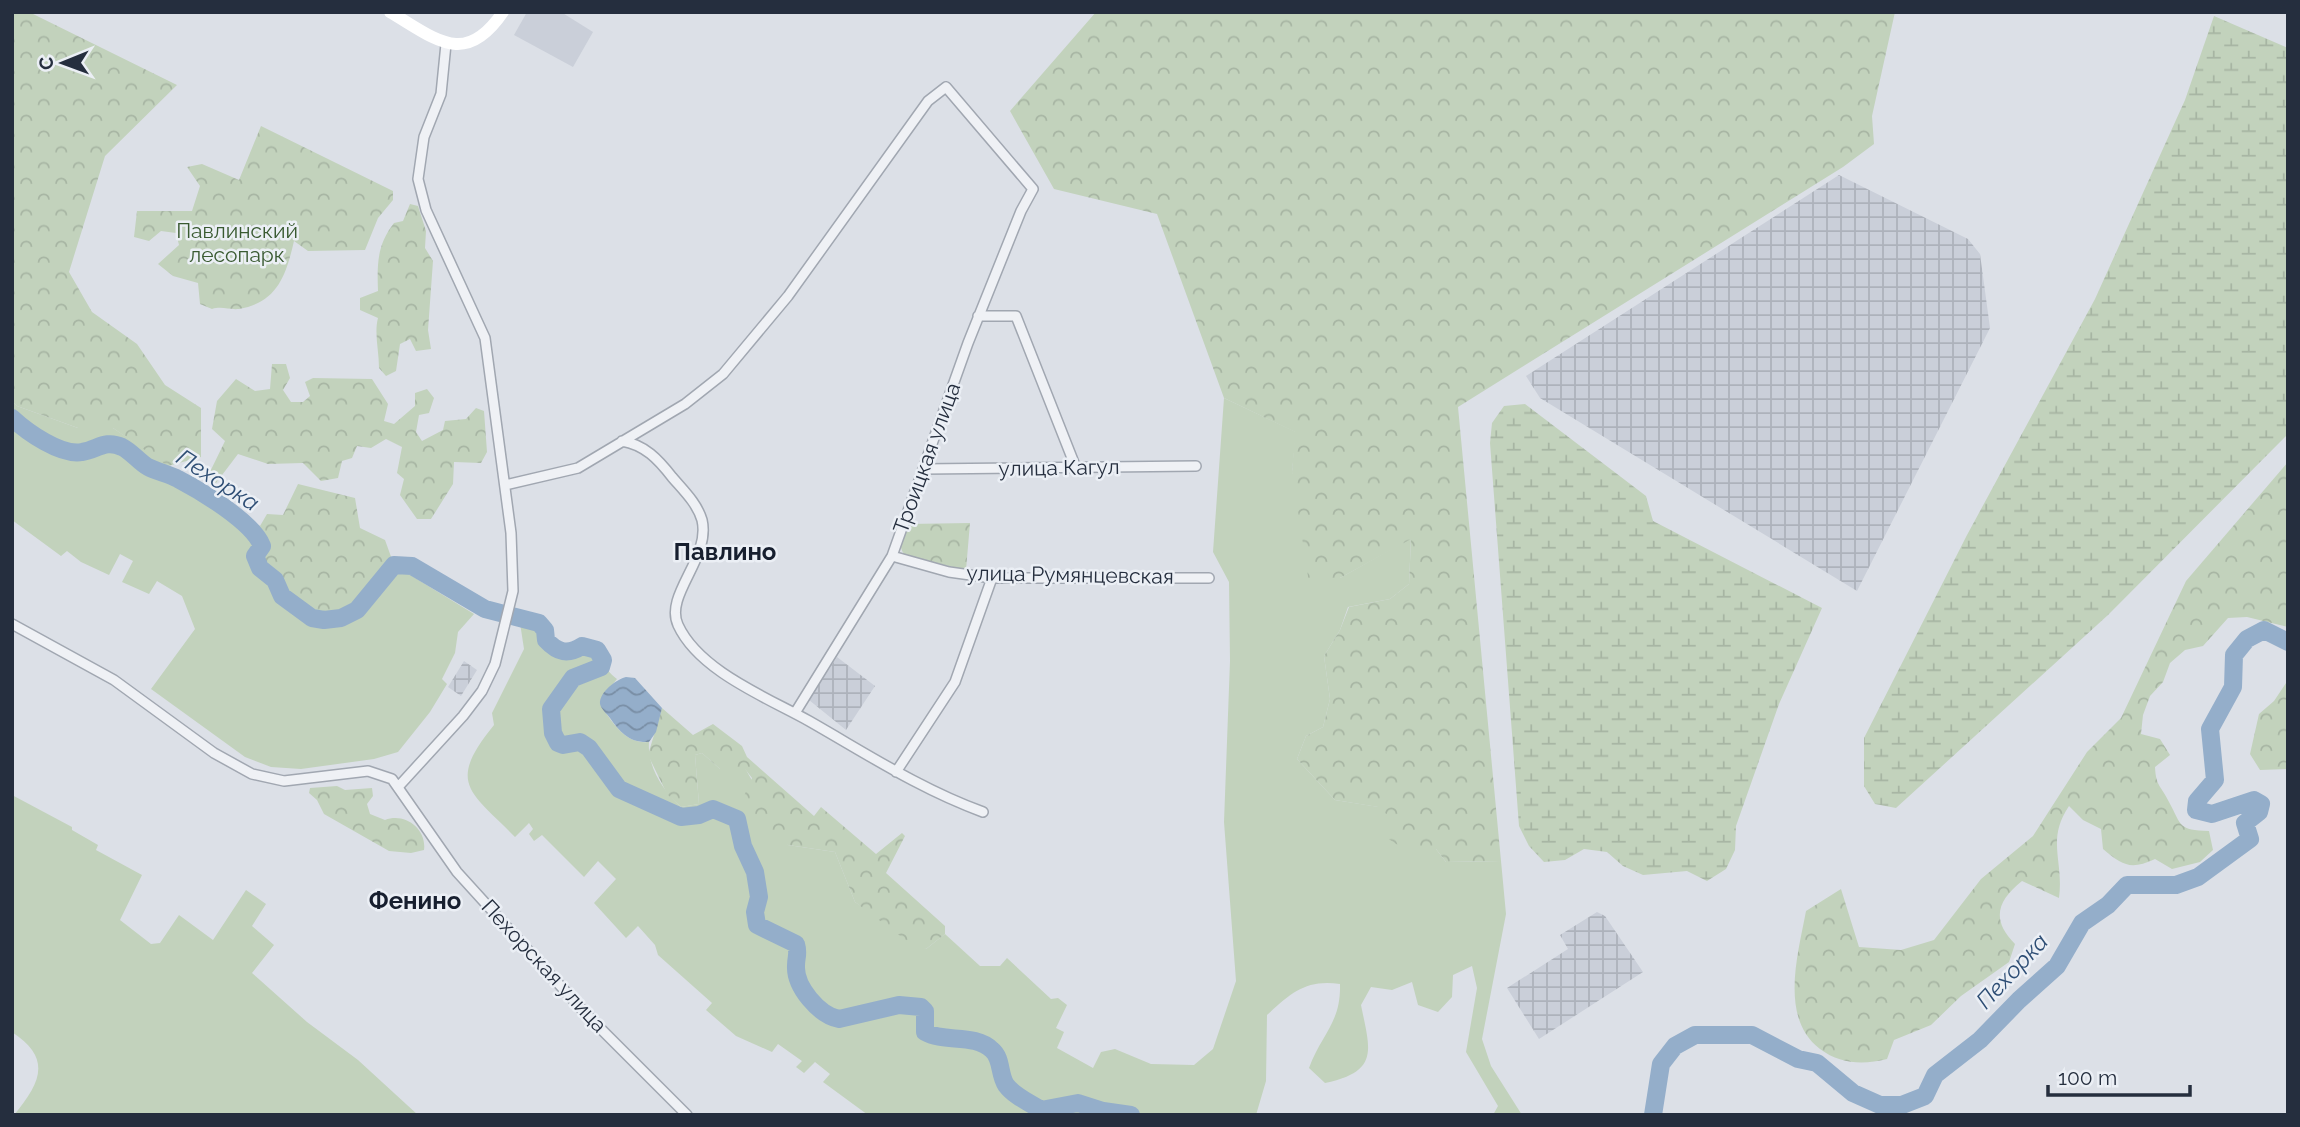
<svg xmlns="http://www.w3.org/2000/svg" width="2300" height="1127" font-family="Raleway,sans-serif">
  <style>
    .built { fill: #cacfd9 }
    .industrial { fill: url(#industrial-grid) }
    .grass { fill: #c2d2bc }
    .forest { fill: url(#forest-crowns) }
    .wetland { fill: url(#wetland-marsh) }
    .water { fill: url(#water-waves) }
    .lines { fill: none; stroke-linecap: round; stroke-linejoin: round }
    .river { stroke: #94aeca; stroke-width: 18 }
    .street-casing { stroke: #a1a7b1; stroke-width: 12 }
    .street { stroke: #eff1f5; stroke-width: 9 }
    .secondary { stroke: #fff; stroke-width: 12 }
    .labels { text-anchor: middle; stroke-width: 5; stroke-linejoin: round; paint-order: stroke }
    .park-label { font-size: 21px; fill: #395a31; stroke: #ebeff5 }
    .street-label { font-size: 21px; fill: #252e3e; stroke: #ebeff5 }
    .water-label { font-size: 23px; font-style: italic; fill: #2d4d74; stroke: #ebeff5 }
    .quarter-label { font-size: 24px; font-weight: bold; fill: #171f2f; stroke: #ebeff5 }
  </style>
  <defs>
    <pattern id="industrial-grid" width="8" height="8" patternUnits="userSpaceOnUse" patternTransform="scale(1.75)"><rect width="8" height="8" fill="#cacfd9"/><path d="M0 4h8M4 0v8" fill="none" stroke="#adb2bb"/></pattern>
    <pattern id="forest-crowns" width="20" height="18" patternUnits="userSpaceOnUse" patternTransform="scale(1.75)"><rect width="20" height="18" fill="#c2d2bc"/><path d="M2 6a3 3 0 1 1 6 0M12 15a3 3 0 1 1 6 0" fill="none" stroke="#a7b5a3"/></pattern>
    <pattern id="wetland-marsh" width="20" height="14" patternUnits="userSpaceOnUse" patternTransform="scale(1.75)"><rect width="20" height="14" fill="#c2d2bc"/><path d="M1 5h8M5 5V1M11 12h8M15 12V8" fill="none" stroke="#a7b5a3"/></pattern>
    <pattern id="water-waves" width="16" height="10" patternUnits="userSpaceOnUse" patternTransform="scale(1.75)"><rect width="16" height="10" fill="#94aeca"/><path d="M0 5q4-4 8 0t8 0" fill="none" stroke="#798ea5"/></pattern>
  </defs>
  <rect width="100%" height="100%" fill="#dce0e7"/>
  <path class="built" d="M527,12H561L593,32L573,67L514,35Z"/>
  <path class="industrial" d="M1839,175L1968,239L1980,254L1990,328L1857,591L1540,398L1526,376Z
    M837,657L875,686L846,730L809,700Z
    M464,661L477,670L461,696L448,687Z
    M1597,912L1605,916L1643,972L1539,1039L1507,988L1568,949L1560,935Z"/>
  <path class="grass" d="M1224,398L1296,432L1292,472L1340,578L1411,538L1409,584L1390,599L1348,607L1340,630L1324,656L1330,699L1323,727L1306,736L1297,759L1335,800L1379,807L1436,849L1446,862L1501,861L1506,914L1482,1039L1491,1066L1522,1115H1493L1498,1106L1466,1052L1477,988L1472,966L1453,975L1452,997L1438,1012L1418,1005L1412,982L1392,990L1371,987L1361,1005C1370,1050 1380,1071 1325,1083L1309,1068C1322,1033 1341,1023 1340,984C1306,979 1291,993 1267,1015L1266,1081L1256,1115H868L823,1082L830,1074L815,1062L804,1073L796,1067L802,1061L778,1044L772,1052L736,1036L706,1010L712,1003L658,955L655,945L638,926L626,938L594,903L616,879L598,861L584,877L542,835L534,841L529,834L533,829L529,823L515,837C470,791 446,784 494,725L492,713L524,649L520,623L535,628C540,643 547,649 561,656C569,655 576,652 583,651C590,649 609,673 617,679L602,697L601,706C614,724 625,744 649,742C647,766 663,791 681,807L699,804L695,755L702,753L720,769L745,768L788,845L835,852L855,902L926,949L945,934L980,966H1000L1007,958L1051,999L1058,998L1067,1005L1056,1028L1064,1032L1057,1048L1093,1068L1101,1052L1115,1049L1151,1064L1194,1065L1213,1049L1236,981L1224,822L1230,661L1229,582L1213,552Z
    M12,401L17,406L78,428H113L260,526L266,544L259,555L260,568L275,580L282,596L357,610L394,565L474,614L458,632L455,653L442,679L447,684L430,712L398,752L374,759L301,769L271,767L245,757L151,689L195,629L182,596L157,581L149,594L122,582L133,561L120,554L109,575L81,562L67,551L61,556L12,520Z
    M12,795L72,827V830L98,845L96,850L142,875L120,920L151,944L160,943L179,915L213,940L246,890L266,904L252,926L274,945L252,973L307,1022L358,1060L418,1115H14C40,1083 53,1059 12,1032Z"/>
  <path class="forest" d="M12,12H29L177,85L105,156L69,272L92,312L137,344L165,385L201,408V457L168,466L113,428H78L17,406L12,401Z
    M1096,12H1895L1872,116L1874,144L1843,167L1458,407L1501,861L1446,862L1436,849L1410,853L1387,838L1392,819L1378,807L1335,800L1297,759L1306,736L1323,727L1330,699L1324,656L1340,630L1349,607L1390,599L1409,584L1411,539L1340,578L1309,583L1292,472L1295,432L1224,398L1157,214L1054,189L1010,111Z
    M261,126L393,191V200L378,218L365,250L308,251L294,241C286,275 278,302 239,309C229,310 222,306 212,309L200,304L198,283L173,276L158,264L179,245L176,233L161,231L149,241L134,237L137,211H192L200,186L187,167L202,164L239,180Z
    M410,204L418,206L426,231L425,248L433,261L428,330L431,349L416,351L410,339L400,344L396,371L386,376L379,368C379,351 374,333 378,318L360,310V298L378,291C377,264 377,245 394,223L403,221Z
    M272,364H286L290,378L283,390L291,402H303L310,396L305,382L313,378L372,379L388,404L384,421L394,424L415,406V393L427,389L434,398L429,413L419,415L416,432L422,441L443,430L445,421L466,419L476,408L484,411L487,452L481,463L454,462L453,484L431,519H417L400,495L404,479L397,473L402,447L386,439L371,448L357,446L352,458L342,461L338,478L321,481L303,463L268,464L238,454L216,483L206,480L225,441L212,429L217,401L236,379L255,391L270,389Z
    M2288,462V627L2247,617L2228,618L2203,646L2185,650L2170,663L2163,682L2150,696L2143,715L2141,734L2160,739L2170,755L2155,767C2156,787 2161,785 2169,802C2182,826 2178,830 2209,831L2213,850L2200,862L2172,869L2155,859C2131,870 2123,866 2103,849L2101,829L2083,820L2069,806C2046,840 2064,861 2059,898L2022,881C1997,901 1991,920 2015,944L2009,962L1961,996L1931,1025L1894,1040L1887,1059C1863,1065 1840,1064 1820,1049C1779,1018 1798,954 1806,911L1841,889L1859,947L1901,950L1934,940L1981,879L2033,836L2087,752L2121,718L2186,581Z
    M298,484L355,498L360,528L385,540L394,565L357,610L341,618L324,620L312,618L282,596L275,580L260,568L255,556L266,544L260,526L267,514L283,515Z
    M970,523L966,570L906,556C896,547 903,536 907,524Z
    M2288,680V769L2260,770L2250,754L2259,714L2274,701Z
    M662,708L693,735L713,724L742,746L747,757L814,816L821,807L876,854L902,833L905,836L886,873L945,926V934L926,949L915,947L855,902L835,852L788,845L759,833L743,798L752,778L745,769H720L702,753L695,755L699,804L681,807L667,794L648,755Z
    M337,786L345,790L372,788L373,796L367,804L370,814L385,820C405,812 427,829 424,850L411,853L389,851L324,814L317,800L309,793L310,788Z"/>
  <path class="wetland" d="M2214,16L2288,48V434L2108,615L1896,808L1875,804L1864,786V738L1967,535L2095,299L2185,100Z
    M1525,404L1646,496L1653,521L1822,608L1779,704L1736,826L1735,850L1726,869L1707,881L1687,871L1643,875L1623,866L1607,852L1584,849L1565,860L1544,862L1529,846L1519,826L1490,443L1492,423L1504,406Z"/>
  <path class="water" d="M626,677L635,678L662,708L656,732L649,742C629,743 620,732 610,718C607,714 601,709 600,704C599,692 617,679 626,677Z"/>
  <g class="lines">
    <path class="river" d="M12,418C27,432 61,456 82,452C97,450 105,439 122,447C132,452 139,462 148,467C158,472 169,474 178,479C201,491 253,522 262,546L255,556L260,568L275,580L282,596L312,618L324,620L341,618L357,610L394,565L412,566L485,609L539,623L545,630L546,640C558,653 568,655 582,646L597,650L603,660L601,667L573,678L551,709L553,733L558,743L563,745L580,742L589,748L619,789L681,817L699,815L713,809L737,819L743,846L755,872L759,897L755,912L757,925L796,944C799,954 796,956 796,966C795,987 819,1015 839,1019L899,1005L921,1007L925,1011V1032C944,1043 975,1033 992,1050C1002,1058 999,1075 1006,1085C1014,1096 1030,1103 1041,1110L1078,1103L1103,1111L1131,1115
      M1653,1115L1661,1064L1675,1046L1695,1035H1752L1798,1059L1817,1063L1853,1093L1880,1105H1902L1925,1096L1935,1075L1980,1040L2019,1000L2057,966L2082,923L2108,905L2127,885H2176L2198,877L2250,839L2245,823L2259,812L2261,804L2254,800L2212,814L2196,810L2197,801L2215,780L2210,729L2233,687L2234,655L2247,639L2264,630L2288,642"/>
    <g class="street-casing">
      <path id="street" d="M978,316H1016L1076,468
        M622,441C645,445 658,459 672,477C683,490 697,503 702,520C711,558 664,595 678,625C699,671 768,698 809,721C867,754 920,789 983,812
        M923,469L1196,466
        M505,485L578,468L685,404L723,374L788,296L928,101L946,87L1033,189L1021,211L968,343L892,556L795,713
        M892,556L949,572L992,578H1209
        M12,624L114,680L214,753L252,774L284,781L368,771L392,779L457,872L586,1014L687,1115
        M896,772L955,682L992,578
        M399,786L463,716L482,691L495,664L513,591L511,533L485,338L426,210L418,179L424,137L441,94L446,44"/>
    </g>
    <use href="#street" class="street"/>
    <path class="secondary" d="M390,12C436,39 465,68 503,12"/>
  </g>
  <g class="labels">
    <g class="park-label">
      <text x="237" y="238">Павлинский<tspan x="237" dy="24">лесопарк</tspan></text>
    </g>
    <g class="street-label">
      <text transform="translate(927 458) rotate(-70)" y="7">Троицкая улица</text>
      <text transform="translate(1059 468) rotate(-1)" y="7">улица Кагул</text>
      <text transform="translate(1070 575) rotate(1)" y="7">улица Румянцевская</text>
      <text transform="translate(544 966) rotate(47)" y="7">Пехорская улица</text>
    </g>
    <g class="water-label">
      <text transform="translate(218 480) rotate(33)" y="8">Пехорка</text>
      <text transform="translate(2012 971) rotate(-47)" y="8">Пехорка</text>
    </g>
    <g class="quarter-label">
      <text x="725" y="560">Павлино</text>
      <text x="415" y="909">Фенино</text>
    </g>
  </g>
  <rect width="2300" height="1127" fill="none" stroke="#252e3e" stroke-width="28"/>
  <g transform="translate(63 63) rotate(269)" stroke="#ebeff5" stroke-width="5" paint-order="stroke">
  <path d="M0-5L12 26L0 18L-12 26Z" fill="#252e3e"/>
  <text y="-10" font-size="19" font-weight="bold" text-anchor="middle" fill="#252e3e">С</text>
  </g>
  <path d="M2048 1085v10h142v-10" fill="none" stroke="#252e3e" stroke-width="3.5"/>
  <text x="2058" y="1085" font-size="21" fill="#252e3e" stroke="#ebeff5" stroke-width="5" paint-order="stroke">100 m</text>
</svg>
